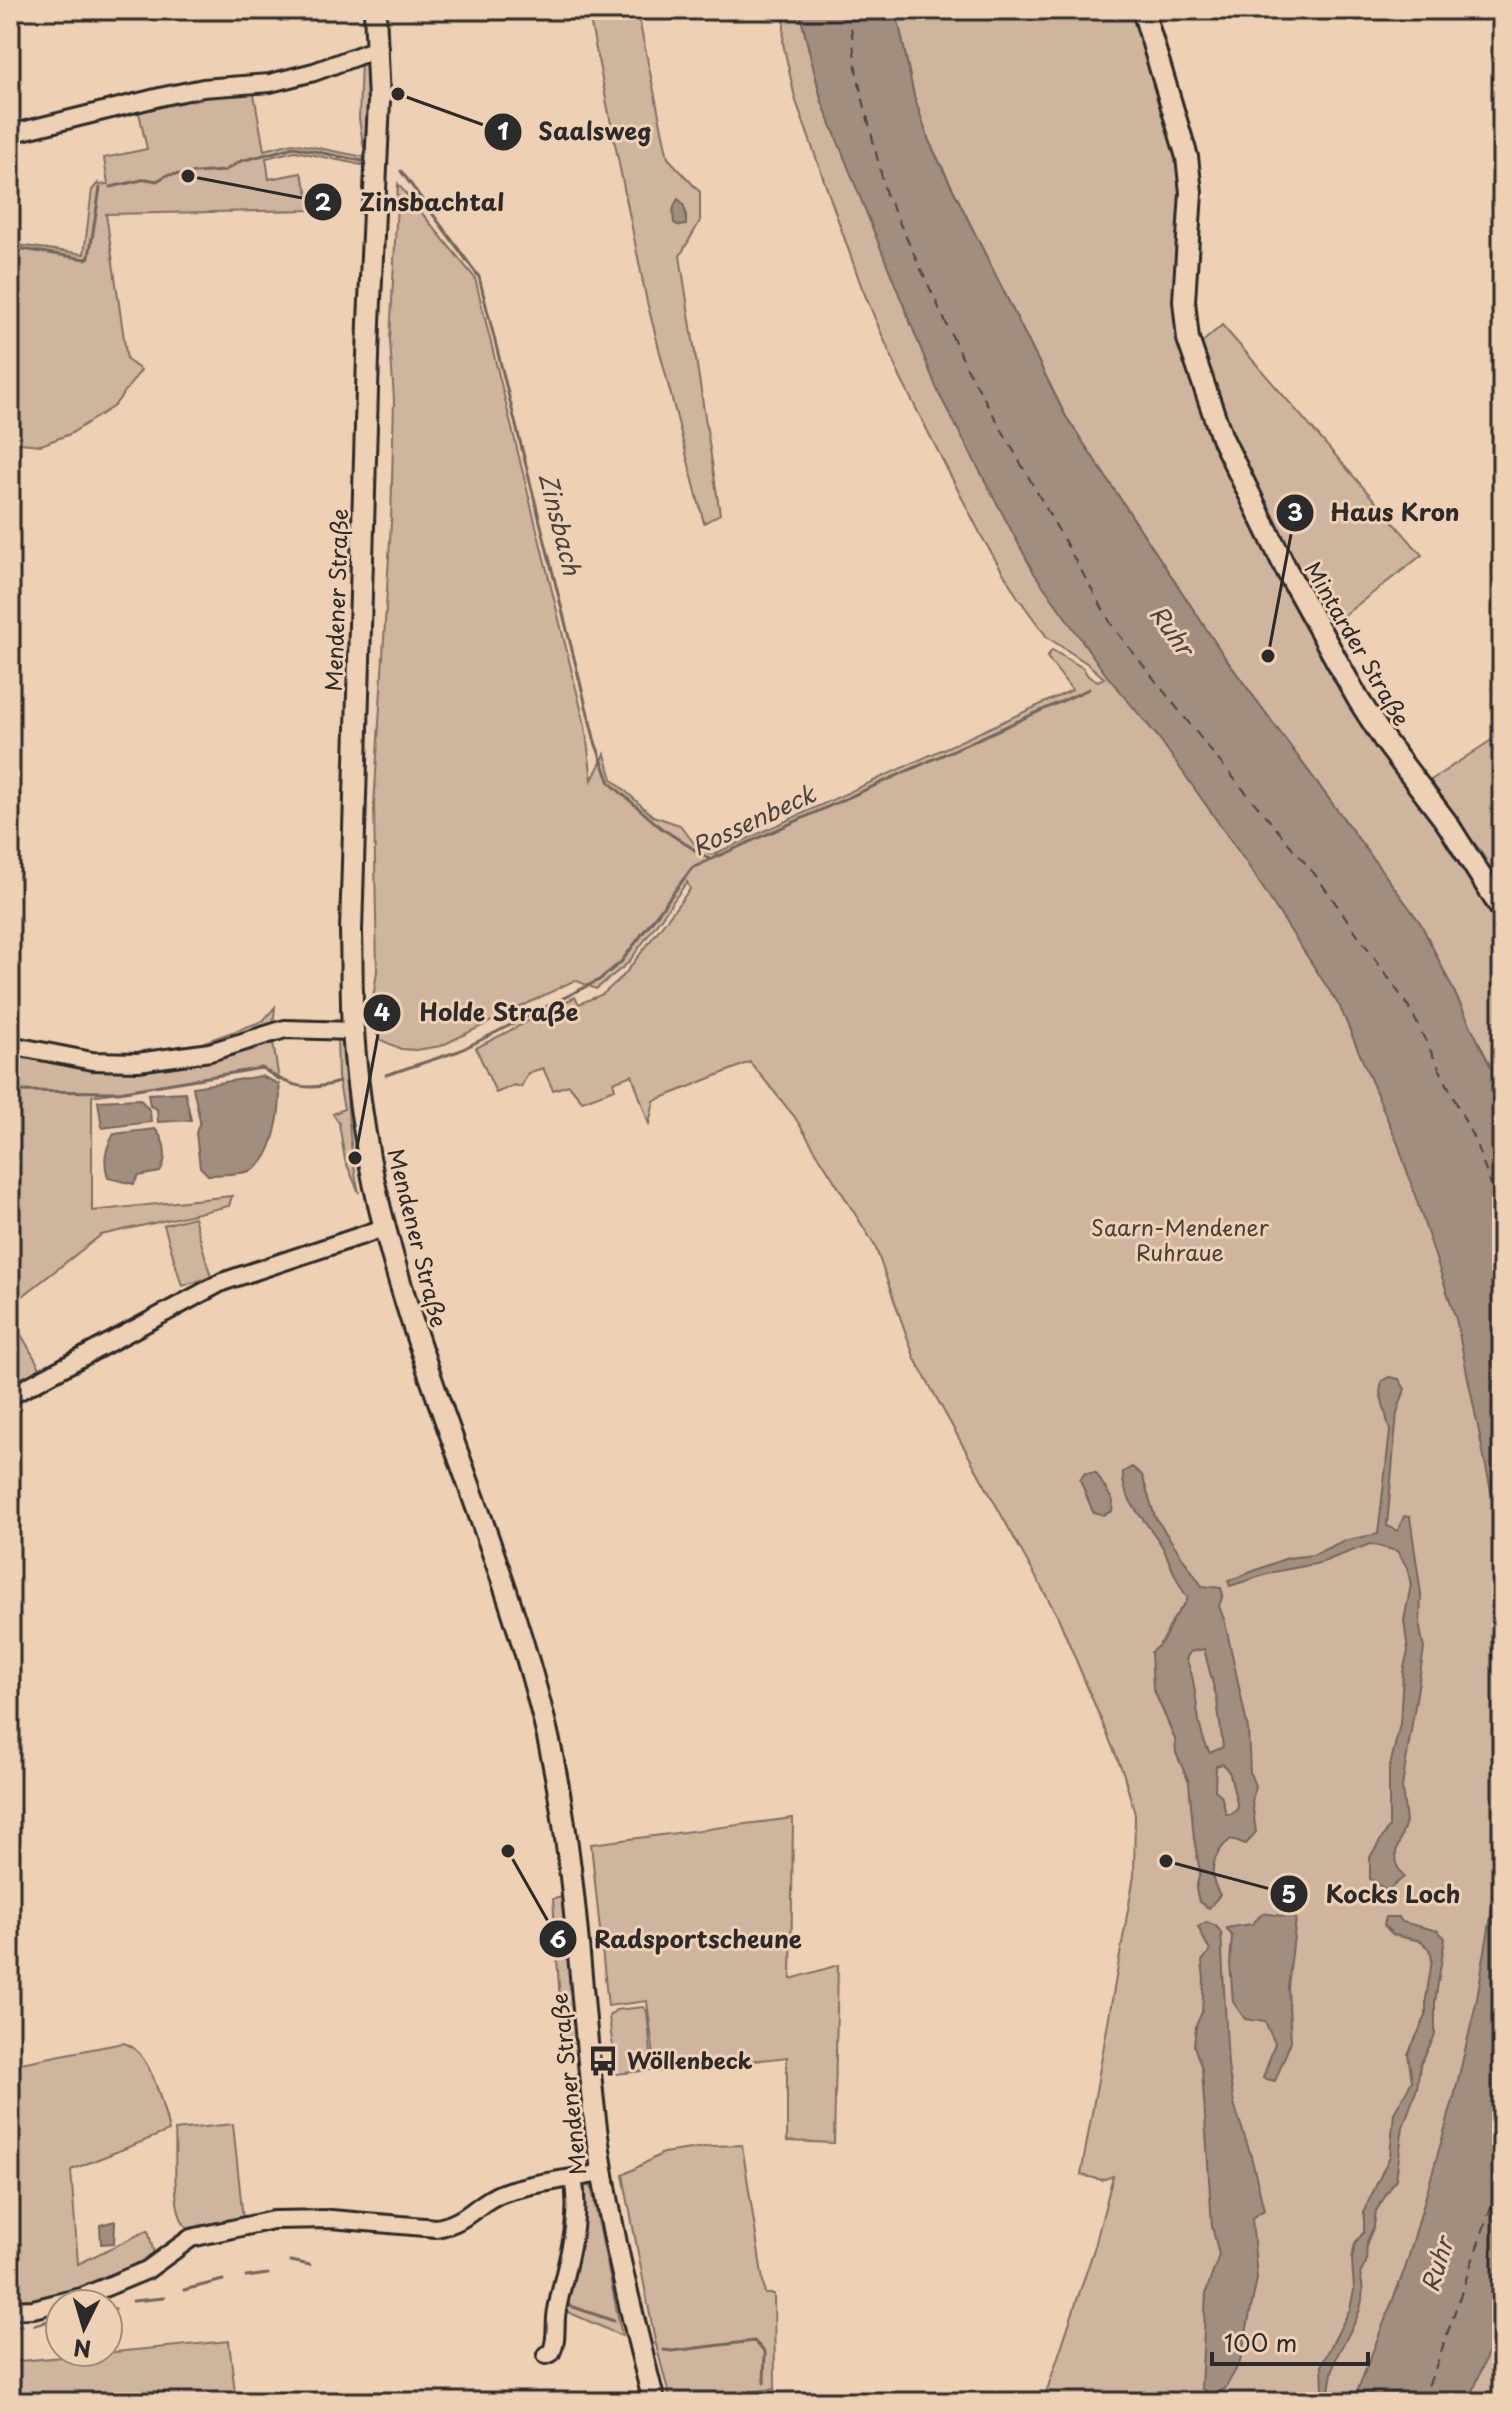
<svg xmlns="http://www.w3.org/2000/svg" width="1512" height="2412" font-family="'Playpen Sans',sans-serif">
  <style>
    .green { fill: #cfb59e; stroke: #7d7064; stroke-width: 2 }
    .water { fill: #a28e7e; stroke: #72665d; stroke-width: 2; fill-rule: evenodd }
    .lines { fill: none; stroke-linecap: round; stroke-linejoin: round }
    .stream { stroke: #72665d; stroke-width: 3 }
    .ferry { stroke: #494440; stroke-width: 2; stroke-dasharray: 10 8; stroke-linecap: butt }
    .minor-casing { stroke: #2b2b2b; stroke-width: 22 }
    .major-casing { stroke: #2b2b2b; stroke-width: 26 }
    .minor { stroke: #eed0b4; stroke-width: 16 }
    .major { stroke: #eed0b4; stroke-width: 20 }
    .labels { text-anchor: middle; stroke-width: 6; stroke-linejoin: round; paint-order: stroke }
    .street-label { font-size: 22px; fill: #2b2b2b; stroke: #eed0b4 }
    .park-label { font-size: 22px; fill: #44403c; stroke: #eed0b4 }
    .poi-label { font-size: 22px; font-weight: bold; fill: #2b2b2b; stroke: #eed0b4; text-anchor: start }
    .water-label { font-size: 24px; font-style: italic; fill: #494440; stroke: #eed0b4 }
    .leader { fill: none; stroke: #2b2b2b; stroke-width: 3 }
    .callout-dot { fill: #2b2b2b; stroke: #eed0b4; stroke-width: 3 }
    .mark-label { font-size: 24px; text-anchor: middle; font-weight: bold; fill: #fff }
    .callout-label { font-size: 24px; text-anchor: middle; font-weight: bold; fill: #2b2b2b; stroke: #eed0b4; stroke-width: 6; stroke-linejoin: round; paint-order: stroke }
  </style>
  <rect width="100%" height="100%" fill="#eed0b4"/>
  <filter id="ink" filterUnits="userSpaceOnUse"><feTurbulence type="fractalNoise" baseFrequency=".0125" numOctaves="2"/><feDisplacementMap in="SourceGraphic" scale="16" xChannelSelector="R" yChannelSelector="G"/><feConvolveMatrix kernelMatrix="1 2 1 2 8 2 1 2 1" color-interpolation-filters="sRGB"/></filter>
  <g filter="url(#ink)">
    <path class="green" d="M588,10H637L668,158L700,192V221L680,256L720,514L704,523L647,302Z
      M785,10H799L822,102L1157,654L1502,1267V2402H1043L1095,2246L1113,2176L1102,2180L1081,2175L1134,1876L1135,1814L1123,1772L1058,1617L915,1359L875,1246L794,1116L750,1062L654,1101L649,1124L632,1075L613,1082L615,1089L582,1101L569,1085L553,1090L543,1068L528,1073L521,1087L514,1085L496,1093L476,1048L575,997L579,1004L603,994L624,975L690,889L687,882L628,963L596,989L575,980L441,1046L416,1050L401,1049L381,1040L374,1030L371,1013L377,971L374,806L391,523L394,400L390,340L398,184L475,278L585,725L592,780L605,754L612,779L653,816L680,825L694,843L712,855L1072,690L1047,657L1052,650L1083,668L1088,676L1098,681L1104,678L1088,664L1047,637L1017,596L982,537L900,377L862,288L795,98L783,43Z
      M896,10H1139L1185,174L1179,267L1231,472L1502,920V1090L1421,924L1226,659L1065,415L929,141L914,96Z
      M361,59L369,64V102L364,149L359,119Z
      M253,89L264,150L293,143L364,157L362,165L295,151L266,158L269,179L301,173L314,210L106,214L127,360L141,370L114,406L70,434L41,445L10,442V244L84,254L92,190L98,183L99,185L108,184L104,158L147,149L138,108L164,101Z
      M1222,325L1422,555L1326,629L1238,462L1198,346Z
      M1502,733V889L1480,850L1425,784Z
      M275,1007L272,1036L279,1080L262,1068L92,1096V1211L232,1196L229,1206L101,1235L10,1306V1048L81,1063L174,1053L263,1021Z
      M337,1035L343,1039C347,1090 348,1143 359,1193L345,1160L339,1123L333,1114L344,1109L338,1078Z
      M194,1217L211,1277L182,1286L164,1225Z
      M10,1315L43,1373L10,1390Z
      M793,1818L791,1979L838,1965L834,2143L787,2141V2057L656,2072L647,2001L608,2006L591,1844Z
      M563,1897L567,1905L581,2043L563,2045L553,1899Z
      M644,2007L647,2012L652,2064L650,2070L616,2074L609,2016L616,2010Z
      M123,2043C150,2048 163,2106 169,2131L71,2170L78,2264L148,2230L155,2258L81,2291L10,2308V2065Z
      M233,2124L243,2219L188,2229C170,2214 177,2154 175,2130Z
      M742,2145L765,2294H774L775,2389L670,2398L655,2341L623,2175L663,2153L712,2146Z
      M581,2184L591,2186L622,2336L561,2309Z
      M229,2341L236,2402H10V2362Z"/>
    <path class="water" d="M799,10H896L914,96L929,141L1065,415L1226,659L1421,924L1502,1090V1564L1492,1496L1456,1319L1398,1144L1340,1007L1246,862L1159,738L1107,676L1034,573L939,394L822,102Z
      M678,199C687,206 686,215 686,225L680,226L674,223C673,213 672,207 678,199Z
      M261,1076L279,1084C282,1106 275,1159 252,1170C240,1175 222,1174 208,1175L200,1167L196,1133L200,1121L193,1087Z
      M185,1092L191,1120L158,1122L157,1109L150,1106L148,1094Z
      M140,1099L150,1111L151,1122L102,1128L98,1101Z
      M155,1129C166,1141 168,1158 160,1172L138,1176L134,1184L108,1178C103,1161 105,1149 114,1134Z
      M1389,1377L1399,1379L1405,1389L1397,1413L1387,1526L1398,1531L1404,1516L1410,1517L1421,1594L1420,1628L1424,1649L1402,1787L1406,1822L1396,1852L1397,1866L1404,1877L1387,1891L1370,1879V1857L1389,1827V1770L1400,1724L1403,1672L1408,1651L1404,1620L1411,1585L1407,1567L1397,1551L1370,1544L1320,1563L1274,1572L1230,1586L1228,1581L1287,1558L1313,1555L1343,1541L1378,1534L1390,1431L1380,1392L1382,1381Z
      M1132,1467L1142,1475L1155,1517L1202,1586L1221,1588L1223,1595L1219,1606L1225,1622L1248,1729L1250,1773L1255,1786L1252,1802L1256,1832L1246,1844L1231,1839C1212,1853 1207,1875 1220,1895L1209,1908L1199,1902L1196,1889L1200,1872L1194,1839L1189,1782L1176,1753L1175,1739L1153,1688L1151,1652C1172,1635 1164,1630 1177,1614C1181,1607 1185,1606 1188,1598C1177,1583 1173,1570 1166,1554C1155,1527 1120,1503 1123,1472ZM1204,1649L1217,1700L1223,1747L1210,1753C1193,1725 1200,1688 1186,1659L1190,1652ZM1223,1764L1230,1774L1238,1808L1232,1814H1226L1221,1795L1215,1790L1216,1766Z
      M1085,1473H1096L1113,1501L1112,1511L1104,1515L1093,1512L1080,1480Z
      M1502,1813V2316L1469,2402H1353L1406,2266L1454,2097L1476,2004L1490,1922Z
      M1263,1913L1296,1918L1288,1988L1291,2041L1275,2081L1263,2078L1275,2043L1265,2022L1245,2019L1233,2002L1230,1963L1232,1936L1226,1928L1252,1924Z
      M1386,1917H1399L1402,1922L1438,1931L1445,1938L1435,2002V2035L1420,2065L1417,2088L1403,2127L1396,2179L1376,2211L1374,2226L1367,2242L1366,2263L1360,2274C1370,2307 1350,2329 1337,2356C1331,2370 1330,2384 1328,2399L1327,2402H1316L1323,2388L1322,2364L1350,2309L1354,2290L1352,2259L1355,2243L1364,2232V2211L1390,2156L1394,2113L1412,2081L1408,2054L1426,2016V1999L1432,1960L1430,1949L1421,1941L1393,1935L1384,1925Z
      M1206,1922L1215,1925L1221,1932L1228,2065L1234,2104L1251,2156L1264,2210L1252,2218L1257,2279L1240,2362L1225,2389L1212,2395L1201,2388L1206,2292L1219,2255L1212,2226L1202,2069L1194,2046L1196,2026L1202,2012L1204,1979L1202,1961L1210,1951L1198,1927Z
      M115,2221L114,2243L101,2244L100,2225Z"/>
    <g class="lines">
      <path class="stream" d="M401,171L479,277L595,742L610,783L661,828L709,859
        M111,187L146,179L157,181L167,175L224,171L241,161L294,147L362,161
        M10,247L86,259L89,257L100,188
        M386,1075L459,1051L599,980L621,962L692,868L1089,689
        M10,1091L119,1092L262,1068C289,1087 307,1092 339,1082
        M291,2261L310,2265
        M246,2277L268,2274
        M184,2290L223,2280
        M133,2301L164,2298
        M568,2305L614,2321
        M108,2310L115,2309
        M34,2325L52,2320
        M10,2328L21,2326
        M664,2350L672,2351L754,2341L765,2352L764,2383"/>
      <path class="ferry" d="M849,10L857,75L886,194L967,368L1113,627L1215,756L1317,877L1409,1007L1475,1141L1502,1216
        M1421,2402L1434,2372L1502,2175"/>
      <g class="minor-casing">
        <path id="minor" d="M10,134L164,96L203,88L270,83L314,72L379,48
          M10,1045L92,1061L138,1062L210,1052L285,1029L353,1031
          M10,1396L222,1282L384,1228
          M10,2310L33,2309L82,2297L147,2270L191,2238L273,2220L331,2219L436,2228C468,2223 476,2203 502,2193C534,2182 570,2179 602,2173
          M546,2355L551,2353C558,2340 554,2324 557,2310C565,2266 582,2223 573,2178"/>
      </g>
      <g class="major-casing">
        <path id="major" d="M375,10L379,101L369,323L351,931C352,964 351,997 353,1030C357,1094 369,1170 386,1232C430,1403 508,1564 548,1737C577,1866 580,1997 596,2128C608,2221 631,2311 654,2402
          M1143,10L1187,157L1191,192L1184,301L1188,339L1222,438L1286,569L1358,699L1385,741L1447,823L1502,910"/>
      </g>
      <use href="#minor" class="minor"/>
      <use href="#major" class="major"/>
    </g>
  </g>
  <defs>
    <g id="bus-bare" transform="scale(2.4)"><path d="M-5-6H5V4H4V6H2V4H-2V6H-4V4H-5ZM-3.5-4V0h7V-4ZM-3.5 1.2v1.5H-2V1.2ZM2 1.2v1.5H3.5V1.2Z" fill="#2b2b2b" stroke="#eed0b4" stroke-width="2.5" paint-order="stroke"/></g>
  </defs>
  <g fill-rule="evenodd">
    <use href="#bus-bare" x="603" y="2061"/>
  </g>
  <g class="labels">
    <g class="street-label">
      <text transform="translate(337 600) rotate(-88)" y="8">Mendener Straße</text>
      <text transform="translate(1357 644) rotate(60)" y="8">Mintarder Straße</text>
      <text transform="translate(417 1238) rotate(76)" y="8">Mendener Straße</text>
      <text transform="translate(569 2084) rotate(-96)" y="8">Mendener Straße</text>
    </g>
    <g class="park-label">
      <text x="1180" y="1236">Saarn-Mendener<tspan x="1180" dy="25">Ruhraue</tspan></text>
    </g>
    <g class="poi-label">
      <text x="627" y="2069">Wöllenbeck</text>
    </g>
    <g class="water-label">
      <text transform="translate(559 524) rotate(76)" y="8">Zinsbach</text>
      <text transform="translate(1171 631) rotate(54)" y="8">Ruhr</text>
      <text transform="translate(754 821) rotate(-25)" y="8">Rossenbeck</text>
      <text transform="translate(1438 2265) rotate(-73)" y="8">Ruhr</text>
    </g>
  </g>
  <path class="leader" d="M398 94L503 132M188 176L323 202M1268 656L1295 513M355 1158L382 1013M1166 1861L1289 1894M508 1851L558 1939"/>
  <g class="callout-dot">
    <circle cx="398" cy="94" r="8"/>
    <circle cx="188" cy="176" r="8"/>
    <circle cx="1268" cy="656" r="8"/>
    <circle cx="355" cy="1158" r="8"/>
    <circle cx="1166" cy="1861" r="8"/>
    <circle cx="508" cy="1851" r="8"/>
    <circle cx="503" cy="132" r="20"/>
    <circle cx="323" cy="202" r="20"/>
    <circle cx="1295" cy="513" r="20"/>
    <circle cx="382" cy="1013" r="20"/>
    <circle cx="1289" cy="1894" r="20"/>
    <circle cx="558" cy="1939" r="20"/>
  </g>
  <g class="mark-label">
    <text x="503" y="140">1</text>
    <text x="323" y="211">2</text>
    <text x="1295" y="521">3</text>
    <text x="382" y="1021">4</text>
    <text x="1289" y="1903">5</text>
    <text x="558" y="1948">6</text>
  </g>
  <g class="callout-label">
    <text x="595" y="140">Saalsweg</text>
    <text x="432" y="211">Zinsbachtal</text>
    <text x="1395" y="521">Haus Kron</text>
    <text x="499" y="1021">Holde Straße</text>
    <text x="1393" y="1903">Kocks Loch</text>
    <text x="698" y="1948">Radsportscheune</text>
  </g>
  <rect width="1512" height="2412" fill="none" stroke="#eed0b4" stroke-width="40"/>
  <rect x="20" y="20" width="1472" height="2372" fill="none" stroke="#2b2b2b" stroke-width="3" filter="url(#ink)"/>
  <g transform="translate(84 2328) rotate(185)"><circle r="38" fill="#eed0b4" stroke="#a08e7d" stroke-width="2"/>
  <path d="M0-6L14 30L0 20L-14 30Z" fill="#2b2b2b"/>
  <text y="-12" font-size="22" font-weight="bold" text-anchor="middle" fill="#2b2b2b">N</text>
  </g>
  <path d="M1212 2352v12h156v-12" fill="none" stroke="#2b2b2b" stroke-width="4"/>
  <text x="1224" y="2352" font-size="24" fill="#2b2b2b" stroke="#eed0b4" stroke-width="6" paint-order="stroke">100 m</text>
</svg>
